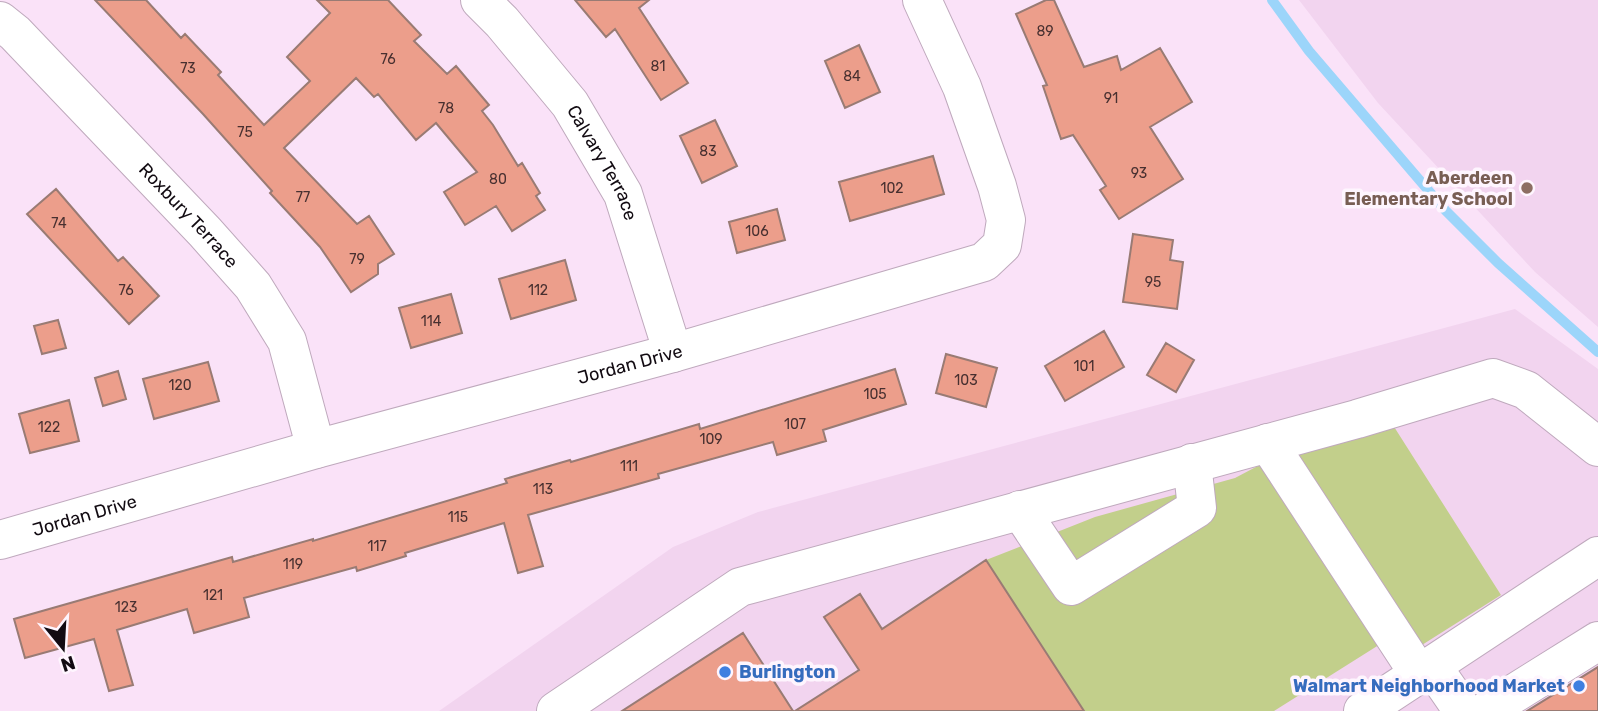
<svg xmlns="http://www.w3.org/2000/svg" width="1598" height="711" font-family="Rubik,sans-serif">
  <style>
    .built { fill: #f2d4ef }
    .green { fill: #c2cf8b }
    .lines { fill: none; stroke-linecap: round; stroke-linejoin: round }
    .stream { stroke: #9cd5fa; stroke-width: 10 }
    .building { fill: #ec9e8b; stroke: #997b74; stroke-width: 2 }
    .minor-casing { stroke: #bfa9bd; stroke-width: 40 }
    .minor { stroke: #fff; stroke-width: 38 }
    .education-dot { fill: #8d6e63; stroke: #fef5fe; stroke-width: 2.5 }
    .shop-dot { fill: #3f7fe0; stroke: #fef5fe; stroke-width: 2.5 }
    .labels { text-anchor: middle; stroke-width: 7; stroke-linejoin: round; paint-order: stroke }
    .number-label { font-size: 14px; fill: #483030 }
    .street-label { font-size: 18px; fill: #120b12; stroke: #fef5fe }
    .education-label { font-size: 18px; font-weight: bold; fill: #785e54; stroke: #fef5fe; text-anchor: end }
    .shop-label { font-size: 18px; font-weight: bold; fill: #366cbe; stroke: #fef5fe; text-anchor: start }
  </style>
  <rect width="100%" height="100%" fill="#fae2f8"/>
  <path class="built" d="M1299,0H1598V327L1535,272L1378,103Z
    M1515,309L1598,369V711H439L673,547L758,512Z"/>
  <path class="green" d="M1391,422L1501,595L1395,662L1382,643L1274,711H1084L986,560L1095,517L1235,478L1286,451Z"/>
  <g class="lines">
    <path class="stream" d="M1272,0L1309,51L1446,211L1498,263L1598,352"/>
  </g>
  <path class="building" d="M95,0H146L181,38L185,34L221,72L218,75L264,125L310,81L287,57L330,13L317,0H388L421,35L414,41L447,74L456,66L489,105L482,111L493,125L518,166L522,163L540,193L536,196L545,210L512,231L496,206L465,225L444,192L477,172L436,123L416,140L378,94L374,97L356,78L284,148L357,224L369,216L394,254L378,264V274L351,292L320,247L270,193L272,191L203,114Z
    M575,0H649L639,8L688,83L661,100L615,29L606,37Z
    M1046,0H1054L1084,67L1117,56L1121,70L1160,48L1192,102L1150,127L1183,179L1119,219L1100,190L1106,186L1073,135L1061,139L1043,86L1047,85L1016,14Z
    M859,45L880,92L845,108L825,61Z
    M715,120L737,166L702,183L680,136Z
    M933,156L944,194L850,221L839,182Z
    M56,189L118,261L123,257L159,296L129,324L27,214Z
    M777,209L785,240L737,253L729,222Z
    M1133,234L1173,240L1170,260L1183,262L1177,309L1123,302Z
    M565,260L576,300L511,319L499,279Z
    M451,294L462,333L411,348L399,308Z
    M58,320L66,348L42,354L34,326Z
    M1104,331L1124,367L1065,401L1045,366Z
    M1166,343L1194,360L1176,392L1147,375Z
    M946,354L997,368L986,407L936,393Z
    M208,362L219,401L154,419L143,379Z
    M895,369L906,404L823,430L826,441L777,455L773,442L658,474L659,478L610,492L528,515L543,566L518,573L504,523L405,553L406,556L357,571L356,567L244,598L249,617L194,633L187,609L117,630L133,685L109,691L94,639L25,658L14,619L232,557L233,562L313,539V541L507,483L505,479L570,460L571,462L699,424L700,429Z
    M118,371L126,399L103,406L95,378Z
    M69,400L79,441L30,453L19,414Z
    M986,560L1084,711H795L859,670L824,617L860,594L882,629Z
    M743,633L793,711H622Z
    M1598,667V711H1527Z"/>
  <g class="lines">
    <g class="minor-casing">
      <g id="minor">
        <path id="s1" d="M480,0L502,22L570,104L623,194L673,353"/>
        <path id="s2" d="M0,21L15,33L205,232L253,286L287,341L316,449"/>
        <path d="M1268,443L1419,674"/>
        <path d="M1020,510L1071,586L1197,508L1192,463"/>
        <path id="s3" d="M0,540L316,449L673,353L984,262L1002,245L1006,220L997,186L962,87L922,0"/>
        <path d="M1432,666L1463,711"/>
        <path d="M556,711L740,587L1357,419L1493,378L1526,390L1598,447"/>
        <path d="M1363,711L1598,556"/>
        <path d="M1486,711L1598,641"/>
      </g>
    </g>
    <use href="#minor" class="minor"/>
  </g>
  <circle class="education-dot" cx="1527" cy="188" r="7"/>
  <g class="shop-dot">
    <circle cx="725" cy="672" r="7"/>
    <circle cx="1579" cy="686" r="7"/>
  </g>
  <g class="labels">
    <g class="number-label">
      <text x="1045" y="36">89</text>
      <text x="388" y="64">76</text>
      <text x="658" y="71">81</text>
      <text x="188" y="73">73</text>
      <text x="852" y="81">84</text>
      <text x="1111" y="103">91</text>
      <text x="446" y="113">78</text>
      <text x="245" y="137">75</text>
      <text x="708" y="156">83</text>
      <text x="1139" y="178">93</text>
      <text x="498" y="184">80</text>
      <text x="892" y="193">102</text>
      <text x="303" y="202">77</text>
      <text x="59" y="228">74</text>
      <text x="757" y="236">106</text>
      <text x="357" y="264">79</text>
      <text x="1153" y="287">95</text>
      <text x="126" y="295">76</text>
      <text x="538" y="295">112</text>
      <text x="431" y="326">114</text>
      <text x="1084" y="371">101</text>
      <text x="966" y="385">103</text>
      <text x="180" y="390">120</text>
      <text x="875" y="399">105</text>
      <text x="795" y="429">107</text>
      <text x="49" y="432">122</text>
      <text x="711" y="444">109</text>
      <text x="629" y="471">111</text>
      <text x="543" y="494">113</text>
      <text x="458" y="522">115</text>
      <text x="377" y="551">117</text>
      <text x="293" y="569">119</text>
      <text x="213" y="600">121</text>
      <text x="126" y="612">123</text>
    </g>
    <g class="street-label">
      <text dy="6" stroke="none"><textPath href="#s1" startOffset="205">Calvary Terrace</textPath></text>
      <text dy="6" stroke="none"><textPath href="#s2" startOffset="271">Roxbury Terrace</textPath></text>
      <text dy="6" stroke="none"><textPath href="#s3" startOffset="654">Jordan Drive</textPath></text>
      <text dy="6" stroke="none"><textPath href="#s3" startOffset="88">Jordan Drive</textPath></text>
    </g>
    <g class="education-label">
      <text x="1513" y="184">Aberdeen<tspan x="1513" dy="21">Elementary School</tspan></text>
    </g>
    <g class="shop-label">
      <text x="739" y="678">Burlington</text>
      <text x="1565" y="692" text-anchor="end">Walmart Neighborhood Market</text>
    </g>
  </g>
  <g transform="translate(63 648) rotate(162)" stroke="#fef5fe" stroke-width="5" paint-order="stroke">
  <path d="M0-5L12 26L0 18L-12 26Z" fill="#120b12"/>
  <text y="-10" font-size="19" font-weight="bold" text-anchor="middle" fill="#120b12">N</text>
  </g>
</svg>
